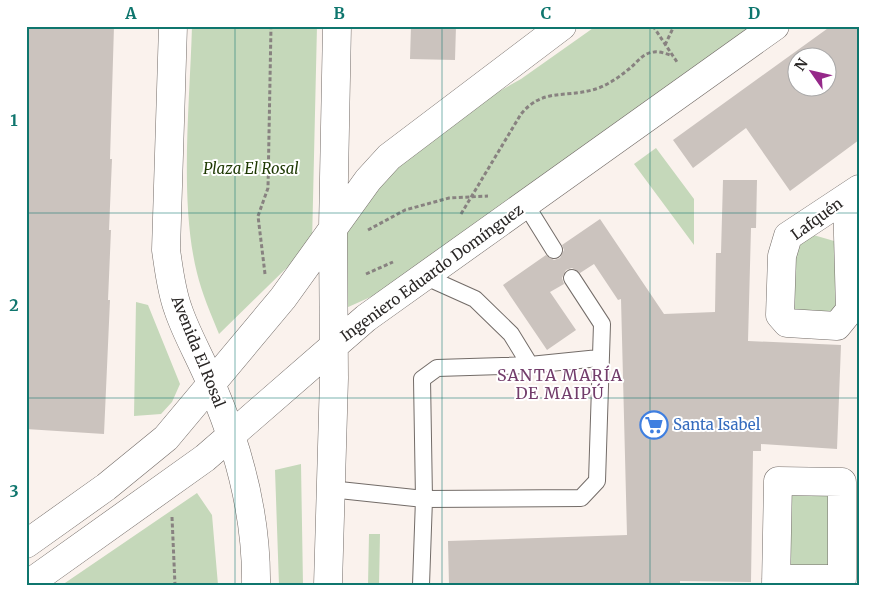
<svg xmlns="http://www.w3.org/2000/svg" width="885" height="611" font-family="Merriweather,serif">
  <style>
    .green { fill: #c5d8ba }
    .building { fill: #cbc3be; fill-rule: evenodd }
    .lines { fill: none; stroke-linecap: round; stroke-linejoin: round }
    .service-casing { stroke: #736c68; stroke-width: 18 }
    .minor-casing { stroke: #736c68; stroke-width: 29 }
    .path { stroke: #888280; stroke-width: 3; stroke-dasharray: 4 2.5; stroke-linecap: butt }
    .service { stroke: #fff; stroke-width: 16 }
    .minor { stroke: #fff; stroke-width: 28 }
    .grid { fill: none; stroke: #0f766e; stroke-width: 1; stroke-opacity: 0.55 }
    .labels { text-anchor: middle; stroke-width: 4; stroke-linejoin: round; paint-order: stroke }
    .park-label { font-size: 15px; font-style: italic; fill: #1d3802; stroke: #fff }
    .street-label { font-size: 15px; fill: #292625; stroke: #fff }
    .shop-label { font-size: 15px; fill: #366cbe; stroke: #fff; text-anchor: start }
    .neighbourhood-label { font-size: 16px; letter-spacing: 1px; fill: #733d6b; stroke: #fff }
    .neatline { fill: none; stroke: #0f766e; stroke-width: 2 }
    .grid-label { font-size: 16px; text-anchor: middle; font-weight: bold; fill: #0f766e }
  </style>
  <rect width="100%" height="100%" fill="#faf2ed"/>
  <path class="green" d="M192,26H317L312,243L219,334C211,314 202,294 197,273C179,201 190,102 192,26Z
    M596,26H751L415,277L346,308L347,211L429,131L521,79Z
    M656,148L694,199V245L634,164Z
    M810,234L841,243L840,314L792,313L793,243Z
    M136,302L148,305L180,384L172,402L161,414L134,416Z
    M301,464L303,585H279L275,470Z
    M197,493L212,515L218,585H62Z
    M789,494L837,495L835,566H788Z
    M369,534H380L379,585H368Z"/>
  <path class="building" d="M26,26H114L110,159H112L109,230H111L108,300H110L104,434L26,429Z
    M411,26H456L455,60L410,59Z
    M831,26H859V140L790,191L746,128L693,168L673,140ZM798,58H828V88H798Z
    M723,180H757L756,228H751L748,341L841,345L837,449L761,444V451H753L751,582L680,581V585H449L448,541L627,535L621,299L618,300L594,264L580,273L572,268L566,270L562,278L564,284L550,292L576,330L547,350L503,285L546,255L554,260L560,258L564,250L562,245L600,219L664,314L715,312L716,253H721Z"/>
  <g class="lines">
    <g class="service-casing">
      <path id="service" d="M526,205L554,250
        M426,277L475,299L511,334L530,365
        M330,489L424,499L581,498L597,481L602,324L572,278
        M421,585L424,499L422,379L437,368L530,365L599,358"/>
    </g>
    <g class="minor-casing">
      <path id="minor" d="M173,26L166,250C169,270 171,290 178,309C187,336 202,360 212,386C239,449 257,516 256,585
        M847,197L850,310L837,326L787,323L780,315L782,256L788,236L859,189
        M26,544L106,487L166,438L283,298L368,180L389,157L562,26
        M27,585L205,458L366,318L775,26
        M328,585L334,378L333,228L337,26
        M776,585L778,481L842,482V579H776"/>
    </g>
    <path class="path" d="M653,26L677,62
      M665,45L674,26
      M461,214L521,114C543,88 563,98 592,90C605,87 618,78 629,69C637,63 642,53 654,52C659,51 667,54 673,56
      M368,230L405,210L449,198L488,196
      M265,274L258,216L268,188L271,26
      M366,274L393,262
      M172,517L175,585"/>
    <use href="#service" class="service"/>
    <use href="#minor" class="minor"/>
  </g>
  <path class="grid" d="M235,26V585M442,26V585M650,26V585M26,213H859M26,398H859"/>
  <defs>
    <g id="supermarket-ring" transform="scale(1.4375)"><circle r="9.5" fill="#fff" stroke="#3f7fe0" stroke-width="1.5"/><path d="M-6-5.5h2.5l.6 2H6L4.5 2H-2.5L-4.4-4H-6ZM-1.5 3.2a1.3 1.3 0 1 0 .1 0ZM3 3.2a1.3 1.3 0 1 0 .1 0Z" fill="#3f7fe0"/></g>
  </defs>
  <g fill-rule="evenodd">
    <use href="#supermarket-ring" x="654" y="425"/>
  </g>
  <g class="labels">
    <g class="park-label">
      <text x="251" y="174">Plaza El Rosal</text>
    </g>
    <g class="street-label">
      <text transform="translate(817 219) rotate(-36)" y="5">Lafquén</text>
      <text transform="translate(432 273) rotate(-36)" y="5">Ingeniero Eduardo Domínguez</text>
      <text transform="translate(198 352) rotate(68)" y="5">Avenida El Rosal</text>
    </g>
    <g class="shop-label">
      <text x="673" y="430">Santa Isabel</text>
    </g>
    <g class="neighbourhood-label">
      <text x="560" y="381">SANTA MARÍA<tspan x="560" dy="18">DE MAIPÚ</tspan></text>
    </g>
  </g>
  <rect width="885" height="611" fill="none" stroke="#ffffff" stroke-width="55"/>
  <g transform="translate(812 72) rotate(304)"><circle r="24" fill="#ffffff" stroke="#a9a8a8"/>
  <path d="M0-4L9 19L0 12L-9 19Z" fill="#952889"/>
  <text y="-8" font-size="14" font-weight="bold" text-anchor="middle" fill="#292625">N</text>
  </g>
  <rect x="28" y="28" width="830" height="556" class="neatline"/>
  <g class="grid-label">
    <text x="131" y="19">A</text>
    <text x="339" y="19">B</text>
    <text x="546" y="19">C</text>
    <text x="754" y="19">D</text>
    <text x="14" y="126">1</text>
    <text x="14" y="311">2</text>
    <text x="14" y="497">3</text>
  </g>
</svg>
